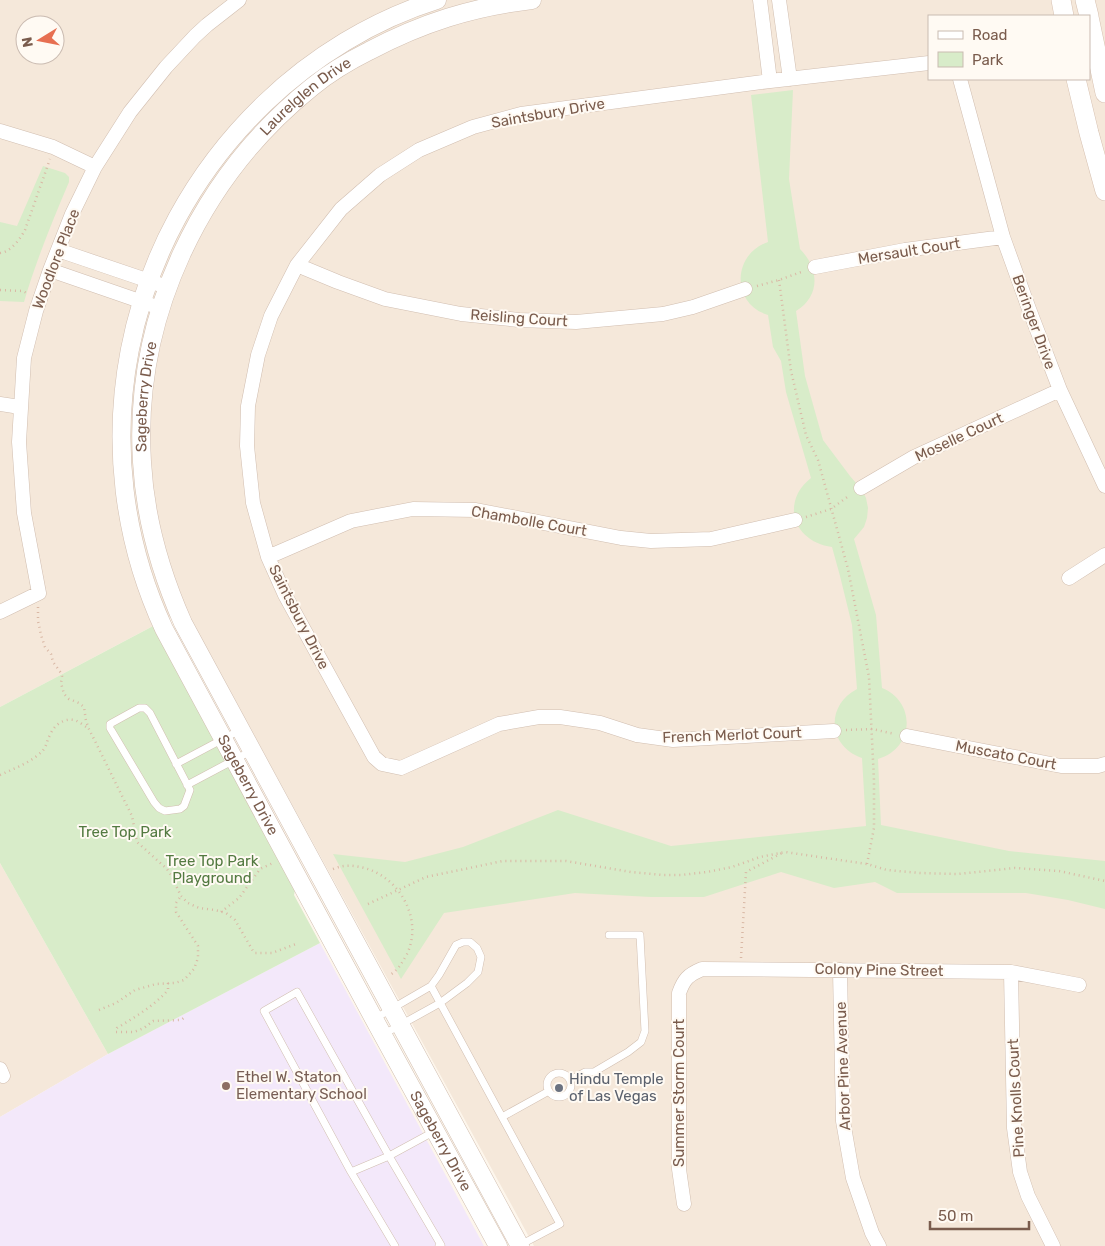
<svg xmlns="http://www.w3.org/2000/svg" width="1105" height="1246" font-family="Rubik,sans-serif">
  <style>
    .residential { fill: #f5e8da; fill-rule: evenodd }
    .education { fill: #f3e8fa }
    .green { fill: #d8ecc9 }
    .lines { fill: none; stroke-linecap: round; stroke-linejoin: round }
    .service-casing { stroke: #d1beb0; stroke-width: 8 }
    .minor-casing { stroke: #d1beb0; stroke-width: 15 }
    .tertiary-casing { stroke: #d1beb0; stroke-width: 19 }
    .secondary-casing { stroke: #d6c0b0; stroke-width: 20 }
    .path { stroke: #d9b8a5; stroke-width: 2.5; stroke-dasharray: 1 4; stroke-linecap: butt }
    .service { stroke: #fff; stroke-width: 7 }
    .minor { stroke: #fff; stroke-width: 14 }
    .tertiary { stroke: #fff; stroke-width: 18 }
    .secondary { stroke: #fff; stroke-width: 19 }
    .education-dot { fill: #8d6e63; stroke: #fffaf3; stroke-width: 2 }
    .worship-dot { fill: #6b7280; stroke: #fffaf3; stroke-width: 2 }
    .labels { text-anchor: middle; stroke-width: 4; stroke-linejoin: round; paint-order: stroke }
    .street-label { font-size: 15px; fill: #7a5c4d; stroke: #fffaf3 }
    .park-label { font-size: 15px; fill: #537a41; stroke: #fffaf3 }
    .education-label { font-size: 15px; fill: #785e54; stroke: #fffaf3; text-anchor: start }
    .worship-label { font-size: 15px; fill: #5b616d; stroke: #fffaf3; text-anchor: start }
  </style>
  <rect width="100%" height="100%" fill="#fdf6ec"/>
  <path class="residential" d="M0,0H1105V1246H534L185,609L0,707ZM929,16H1089V79H929ZM25,25H55V55H25Z
    M0,863L108,1054L0,1117Z"/>
  <path class="education" d="M320,943L484,1246H0V1117L108,1054Z"/>
  <path class="green" d="M793,90L789,179L800,249C819,268 821,296 796,311L805,376L823,440L850,476L862,490L866,498L868,508L867,518L864,527L854,539L876,615L882,688C917,702 914,749 878,759L881,825L1009,851L1105,861V909L1068,900L1026,893H897L875,882L834,888L781,872L704,897H651L575,893L444,913L401,979L333,854L405,862L463,847L558,810L671,846L866,826L862,758C828,746 825,706 857,689L852,625L840,576L832,547C805,544 785,520 798,493C801,487 806,482 811,478L786,392L781,361L773,347L768,315C731,304 732,254 768,242L751,95Z
    M43,166L65,173L69,177V182C52,222 36,261 24,302L0,301V222L17,226Z
    M155,625L296,885L294,895L320,943L108,1054L0,863V707Z"/>
  <g class="lines">
    <g class="service-casing">
      <path id="service" d="M139,708H145L150,713L190,790L184,806L180,809L165,811L159,808L154,802L110,728V724Z
        M176,764L240,730
        M187,785L251,751
        M431,986L502,1117
        M374,1019L431,986L439,975L456,945L463,942H470L477,948L481,957L478,972L467,983L440,1003L384,1034
        M547 1085a12 12 0 1 1 24 0a12 12 0 1 1-24 0Z
        M570,1080L585,1072H594L628,1052L641,1042L645,1031L640,935H609
        M351,1172L389,1156L435,1131
        M520,1245L560,1224L502,1117L549,1091
        M395,1246L351,1172L264,1011L297,992L389,1156L441,1245L439,1246"/>
    </g>
    <g class="minor-casing">
      <path id="minor" d="M760,0L770,81
        M779,0L790,79
        M960,79L1003,237L1029,309L1060,390L1105,486
        M0,131L53,147L95,167
        M58,250L167,287
        M297,265L338,282L385,299L461,314L519,320L576,322L663,314L693,307L745,289
        M815,267L905,250L1003,237
        M50,270L160,308
        M0,404L20,407
        M861,488L914,457L1060,390
        M268,557L351,521L413,509L476,510L621,538L651,541L711,539L795,520
        M1069,578L1105,555
        M0,612L39,593L24,513L19,442L24,358L36,311L50,270L72,214L95,167L130,112L166,67L195,36L207,25L239,0
        M834,731L673,740L637,735L600,723L560,717H539L499,724L401,768L382,764L374,757L285,595L268,557L253,503L247,446L248,406L258,355L271,316L297,265L341,209L380,175L419,150L473,127L521,114L770,81L929,63
        M907,736L1061,766H1098L1105,764
        M840,970L843,1121L853,1178L872,1233L879,1246
        M1011,972L1014,1128L1020,1172L1028,1196L1053,1246
        M0,1069L3,1076
        M684,1204L679,1169V993C684,979 688,975 702,969L1011,972L1079,985"/>
    </g>
    <g class="tertiary-casing">
      <g id="tertiary">
        <path id="s1" d="M437,0C373,20 313,57 265,103C122,240 81,450 164,629L374,1019L498,1246"/>
        <path id="s2" d="M520,1246L183,623C160,571 145,518 142,462C133,317 200,177 312,87C329,73 349,61 369,51C422,23 472,7 532,0"/>
      </g>
    </g>
    <g class="secondary-casing">
      <path id="secondary" d="M1061,0L1064,16
        M1085,0L1089,16
        M1089,17L1105,93
        M1076,79L1089,133L1105,191"/>
    </g>
    <path class="path" d="M0,253C11,252 20,239 25,230L50,159
      M779,280L791,371L806,435L818,460L848,569L869,677L874,781V828L867,864
      M757,286L779,280L804,271
      M0,290L23,291L28,294
      M806,517L831,509L850,495
      M38,607V621L41,635L45,647L51,654L53,662L61,673L62,676L61,683L64,694L69,699L79,703L84,707L86,721L89,729L132,816L137,842L167,869L171,875L181,896L188,903L199,908L215,910L226,913L235,920L253,951L255,953H272L296,944
      M846,730L872,729L895,734
      M0,775C13,769 27,764 38,755C48,747 45,744 50,735C54,725 64,718 74,720C79,721 84,726 88,728
      M333,869C342,865 351,865 360,867C398,874 424,918 407,954C402,963 398,970 390,975
      M368,904L426,877L503,861H566L631,872L663,875H681L707,872L732,867L760,857L785,852L867,864L887,870L920,873L958,874L1015,868L1059,871L1105,881
      M221,912L239,898L260,869L273,863
      M741,958L746,872L782,853
      M168,983V990C154,1006 135,1017 117,1028L116,1032H134L144,1028L153,1021L181,1020L185,1017
      M99,1010L116,1003L135,990L156,984L175,983L184,980L194,969L198,958V946L176,912V903L181,896"/>
    <use href="#service" class="service"/>
    <use href="#minor" class="minor"/>
    <use href="#tertiary" class="tertiary"/>
    <use href="#secondary" class="secondary"/>
  </g>
  <circle class="education-dot" cx="226" cy="1086" r="5"/>
  <circle class="worship-dot" cx="559" cy="1088" r="5"/>
  <g class="labels">
    <g class="street-label">
      <text dy="5" stroke="none"><textPath href="#s2" startOffset="1292">Laurelglen Drive</textPath></text>
      <text transform="translate(548 113) rotate(-10)" y="5">Saintsbury Drive</text>
      <text transform="translate(909 251) rotate(-9)" y="5">Mersault Court</text>
      <text transform="translate(56 259) rotate(-69)" y="5">Woodlore Place</text>
      <text transform="translate(519 318) rotate(4)" y="5">Reisling Court</text>
      <text transform="translate(1034 322) rotate(70)" y="5">Beringer Drive</text>
      <text dy="5" stroke="none"><textPath href="#s2" startOffset="941">Sageberry Drive</textPath></text>
      <text transform="translate(959 437) rotate(-25)" y="5">Moselle Court</text>
      <text transform="translate(529 521) rotate(10)" y="5">Chambolle Court</text>
      <text transform="translate(299 617) rotate(63)" y="5">Saintsbury Drive</text>
      <text transform="translate(732 735) rotate(-2)" y="5">French Merlot Court</text>
      <text transform="translate(1006 755) rotate(11)" y="5">Muscato Court</text>
      <text dy="5" stroke="none"><textPath href="#s1" startOffset="951">Sageberry Drive</textPath></text>
      <text transform="translate(879 970) rotate(1)" y="5">Colony Pine Street</text>
      <text transform="translate(843 1066) rotate(-92)" y="5">Arbor Pine Avenue</text>
      <text transform="translate(679 1093) rotate(-90)" y="5">Summer Storm Court</text>
      <text transform="translate(1016 1098) rotate(-93)" y="5">Pine Knolls Court</text>
      <text dy="5" stroke="none"><textPath href="#s1" startOffset="1356">Sageberry Drive</textPath></text>
    </g>
    <g class="park-label">
      <text x="125" y="837">Tree Top Park</text>
      <text x="212" y="866">Tree Top Park<tspan x="212" dy="17">Playground</tspan></text>
    </g>
    <g class="education-label">
      <text x="236" y="1082">Ethel W. Staton<tspan x="236" dy="17">Elementary School</tspan></text>
    </g>
    <g class="worship-label">
      <text x="569" y="1084">Hindu Temple<tspan x="569" dy="17">of Las Vegas</tspan></text>
    </g>
  </g>
  <rect x="928" y="15" width="162" height="65" fill="#fffaf3" stroke="#cabbb1"/>
  <rect x="938" y="31" width="25" height="8" fill="#ffffff" stroke="#cabbb1"/>
  <text x="972" y="40" font-size="15" fill="#7a5c4d">Road</text>
  <rect x="938" y="52" width="25" height="15" fill="#d8ecc9" stroke="#cabbb1"/>
  <text x="972" y="65" font-size="15" fill="#7a5c4d">Park</text>
  <g transform="translate(40 40) rotate(260)"><circle r="24" fill="#fffaf3" stroke="#cabbb1"/>
  <path d="M0-4L9 19L0 12L-9 19Z" fill="#e76f51"/>
  <text y="-8" font-size="14" font-weight="bold" text-anchor="middle" fill="#7a5c4d">N</text>
  </g>
  <path d="M930 1221v8h99v-8" fill="none" stroke="#7a5c4d" stroke-width="2.5"/>
  <text x="938" y="1221" font-size="15" fill="#7a5c4d" stroke="#fffaf3" stroke-width="4" paint-order="stroke">50 m</text>
</svg>
